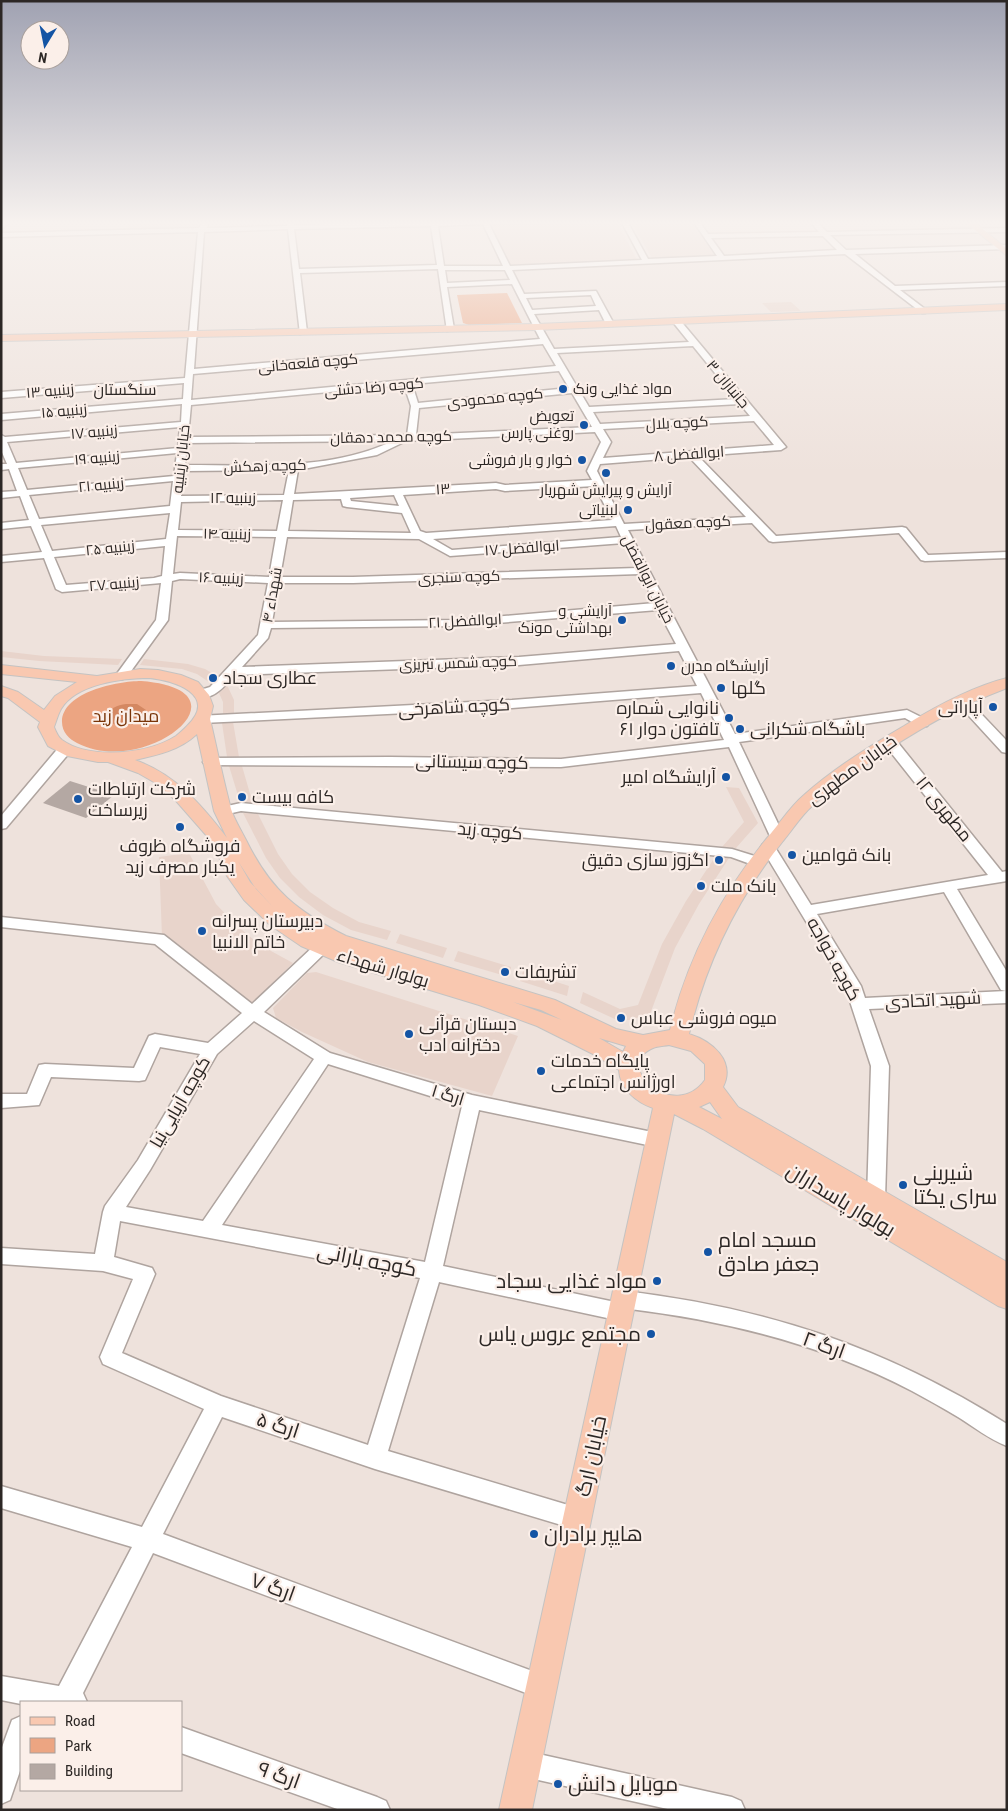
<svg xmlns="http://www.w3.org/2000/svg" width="1008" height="1811" font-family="'Roboto Condensed',Cairo,sans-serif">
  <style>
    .built { fill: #e8d4cb }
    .green { fill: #eca582 }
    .water { fill: #d48862 }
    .building { fill: #b4a8a3 }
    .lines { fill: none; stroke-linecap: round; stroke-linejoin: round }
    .minor-casing { stroke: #afa49f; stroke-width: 3 }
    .major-casing { stroke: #c4c3c2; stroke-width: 2 }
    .minor { fill: #fff; fill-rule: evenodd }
    .major { fill: #f9c8b0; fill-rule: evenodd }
    .poi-dot { fill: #1454a4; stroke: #fbefe9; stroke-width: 2 }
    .labels { text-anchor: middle; stroke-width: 4.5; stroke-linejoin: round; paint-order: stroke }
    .far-street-label { font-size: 15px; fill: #2c2725; stroke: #fbefe9 }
    .far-poi-label { font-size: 15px; fill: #2c2725; stroke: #fbefe9; text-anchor: end }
    .far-neighbourhood-label { font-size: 16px; fill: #2c2725; stroke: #fbefe9 }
    .poi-label { font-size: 18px; fill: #2c2725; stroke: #fbefe9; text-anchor: start }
    .street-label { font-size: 18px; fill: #2c2725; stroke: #fbefe9 }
    .park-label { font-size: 18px; fill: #793408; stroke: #fbefe9 }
    .near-poi-label { font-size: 21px; fill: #2c2725; stroke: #fbefe9; text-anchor: start }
    .near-street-label { font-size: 21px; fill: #2c2725; stroke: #fbefe9 }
  </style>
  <rect width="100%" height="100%" fill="#eee2dc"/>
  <path class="built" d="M130,221H199L198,228L127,230Z
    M636,221H691L715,256L652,258L632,223Z
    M610,222L618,224L637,260L510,265L491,225Z
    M791,302L801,311L771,312L762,303Z
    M1,651L44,656L122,659L118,665L39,661L1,657Z
    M144,659L188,664L205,669L219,677L212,684L197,674L182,669L140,665Z
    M227,685L234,700V713L223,714V702L219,693Z
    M233,722L239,757H227L222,723Z
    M229,766H242L253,804L240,802Z
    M726,787L739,788L758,823L736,848L722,847L744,822Z
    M243,813L258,814L278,854L292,874L310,892L333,908L359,922L391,931L387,940L351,930L323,915L299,897L280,878L266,858Z
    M189,853L216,904L235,924L260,945L293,963L252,1003L162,937L159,857Z
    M715,857L729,858L699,904L675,948L650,1014L629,1020H617L580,1003L583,992L620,1009L638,1005L662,944L686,901Z
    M400,934L447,948L443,958L396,943Z
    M458,951L511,967L509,977L454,961Z
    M523,971L569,986L567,996L520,981Z
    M316,972L518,1036L492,1096L368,1062L302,1032L276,1018L273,1008L307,973Z"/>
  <path class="green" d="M507,293L522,323L469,325L463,323L457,295Z
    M141,681C257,690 145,779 77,743C69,739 62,732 62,722C62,692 118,681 141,681Z"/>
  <path class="water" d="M126,704H137L146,710V716C137,726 121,728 109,722L106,716C110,708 117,705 126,704Z"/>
  <path class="building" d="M70,781L114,795L86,818L43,803Z"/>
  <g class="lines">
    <g class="minor-casing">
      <path id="minor" d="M4,221H10L1,230V224Z
        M203,221L208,222L207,228L287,226V221H293L294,225L431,221H544L541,223L489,224L510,266L642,260L621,221H627L648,259L717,256L693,221H699L708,234L819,232L810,221H816L827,232L1007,228V232L830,235L846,250L1007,245V249L855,254L895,286L1007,282V286L900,290L925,309V313H922L845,254L512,270L524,294L596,291L614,324L607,326L599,310L534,314L554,349L689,342L672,321L679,319L786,447L781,450L698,456L776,536L902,527L906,528L928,555L1007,552V558L925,561L921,560L899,533L773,542L769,541L752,523L628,530L735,734L907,710L927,720L929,723L927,726H919L905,718L739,742L784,836L782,839H772L770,836L729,747L561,767L205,765L203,762L205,759L210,758L390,757L561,759L724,740L701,693L512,708L202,723L196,719L198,716L512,700L697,686L679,651L519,665L235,675C225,685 214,701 197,697L195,694L197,691L210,687L258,635L268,583L180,579L172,581L168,620L126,678L122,679L116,675L156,620L161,583L62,592L56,589L44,558L1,562V556L42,552L31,526L1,529V523L29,520L20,496L1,498V492L17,491L9,469L1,470V464H7L1,450V435L5,437L181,422L182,404L1,420V414L183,399L184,383L1,398V392L185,378L198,232L1,237V233L199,228ZM483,224L503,266H444L438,226ZM431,226L437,265L299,269L294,229ZM288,229L300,334L307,332L300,273L438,269L447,331L454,329L447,287L512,284L540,339L194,369L204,232ZM823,236L837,250L724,256L711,238ZM445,270H505L510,280L447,283ZM591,295L596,306L532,310L526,298ZM543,344L556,366L191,400L193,374ZM693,346L736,399L589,407L557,353ZM559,371L569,388L418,403L412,384ZM404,385L411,406L407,435L188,437L191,405ZM572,393L592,427L416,435L419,408ZM740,404L750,416L600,424L593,412ZM754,421L774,445L603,458L611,442L603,429ZM180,427L178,448L16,463L7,442ZM595,432L601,442L587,471L592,480L505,485L496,483L294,494L298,470L377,455L406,441ZM393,441C329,471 254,465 185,465L187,443ZM177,453L174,476L27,490L18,468ZM689,457L746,517L624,524L597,471L600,464ZM289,470L284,495L181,496L184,471ZM173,481L170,506L39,519L29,495ZM595,486L612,520L426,533L420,531L403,495L496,489L505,491ZM394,495L399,506L351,501L350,498ZM341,499L343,506L347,507L402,513L411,533L288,531L293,500ZM283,500L277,531L178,530L181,502ZM170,513L166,539L52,551L41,525ZM616,526L621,537L452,550L433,539ZM177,536L276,537L269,577L180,573L173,574ZM287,537L419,539L450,556L624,543L637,568L353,577H280ZM165,546L162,576L154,578L66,585L54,557ZM640,574L655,603L459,620L272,622L279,583H353ZM658,610L676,644L519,657L242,667L268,638L271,628L459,626Z
        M962,697L966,698L1007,741V753L1002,752L958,704L956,701Z
        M890,738L895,739L1002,872L1007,871V881L957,889L1007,972V1003L869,1009L889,1066L885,1199L883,1204L876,1207L869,1204L867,1199L871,1066L845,986L761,847L763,844H773L811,905L988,875L885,745L884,742ZM944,892L1001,990L1006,991L865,998L861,986L817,914Z
        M65,745L72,749L70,752L6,828L1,829V816L60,746Z
        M241,803L732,849L761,858L763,861L761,864L756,866L731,857L241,811L223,815L216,811L218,808Z
        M1,917L164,935L252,1004L316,944L321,943L326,944L329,948L326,952L264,1012L330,1053L472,1095L657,1133L663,1135L666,1140L663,1145L657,1147L479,1110L443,1266L615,1302L617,1294L624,1291C768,1308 884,1347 1007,1424V1446C989,1439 974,1427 958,1417C943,1408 927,1399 912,1391C824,1345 728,1321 630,1309L631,1312L628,1318L621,1321L439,1282L388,1451L578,1508L586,1511L589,1519L586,1527L578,1530L375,1469L222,1417L163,1534L551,1678L554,1687L551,1696L542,1699L153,1553L83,1693L87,1702H21V1704L1,1700V1676L59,1686L132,1547L1,1508V1486L142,1527L204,1409L103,1364L100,1357L133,1279L103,1271L1,1264V1248L95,1254L103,1212L105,1206L138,1160L200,1054L160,1047L145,1080L139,1081L51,1077L39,1105L1,1108V1094H27L39,1065L45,1064L134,1068L149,1036L155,1034L208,1043L242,1013L155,944L1,927ZM254,1021L314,1059L203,1221L126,1207L150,1170L217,1054ZM328,1064L462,1106L425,1262L222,1225ZM120,1221L420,1278L368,1445L221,1396L122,1353L155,1274L152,1268L114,1257Z
        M21,1716V1768L10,1800L1,1804V1750L12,1720Z
        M181,1727L377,1797L386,1801L390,1810H340L181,1753Z
        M525,1751L732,1797L741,1801L745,1810H672L525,1777L516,1773L512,1764L516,1755Z"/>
    </g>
    <g class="major-casing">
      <path id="major" d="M964,221H973L1007,249V256Z
        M1007,304V310L537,330L1,341V335L537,324Z
        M1,665L97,676L140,669L158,670L181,675L198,682L209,695L213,706L210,719C217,749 223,779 231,809C234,819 241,830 246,840C271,891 297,911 346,936L555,1000L616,1029L643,1035L670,1030C688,956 723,891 772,832C782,820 791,806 804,795C832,770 871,745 904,726C935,707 971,687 1007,678V688C949,710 897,741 848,778C836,787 823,795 812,806C801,816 793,829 783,841C737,899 706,962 689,1034C712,1041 736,1061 723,1087L738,1107L1007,1262V1309L998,1306L703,1129L674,1114L532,1810H499L653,1108C636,1102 620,1089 619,1070L593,1054L537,1026L479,1005L338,962L301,946L270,925L244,900L227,876L213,843L177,802L159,785L138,773L108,762H98L67,756L48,746L38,727L40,722L8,698L1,696V686L18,692L44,710L55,696L77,682L1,674ZM149,678C174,680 219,695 187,726C184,729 180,733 176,736C148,754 90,760 62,740C58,737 56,732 54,727C56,722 58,714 61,709C76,684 122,678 149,678ZM197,734L214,811L227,838C202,805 175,774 135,760C158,755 180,750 197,734ZM238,861L256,889L274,908L250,882ZM513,1002L541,1010L562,1020ZM599,1038L626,1046L623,1052ZM669,1045L691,1051L705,1064V1080C674,1123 611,1066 653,1048C658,1046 664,1046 669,1045ZM710,1102L722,1119L699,1107Z"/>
    </g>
    <use href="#minor" class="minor"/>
    <use href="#major" class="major"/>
  </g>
  <linearGradient id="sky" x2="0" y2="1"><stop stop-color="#a0a2b2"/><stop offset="0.47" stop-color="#f7f2ef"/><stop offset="1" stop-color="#f7f2ef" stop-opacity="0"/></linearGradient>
  <rect width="1008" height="474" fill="url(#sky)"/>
  <g class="poi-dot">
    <circle cx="563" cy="389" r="5"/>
    <circle cx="584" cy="425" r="5"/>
    <circle cx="582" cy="460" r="5"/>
    <circle cx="606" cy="473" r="5"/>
    <circle cx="628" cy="510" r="5"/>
    <circle cx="622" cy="620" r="5"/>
    <circle cx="671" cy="666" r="5"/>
    <circle cx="213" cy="678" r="5"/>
    <circle cx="721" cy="688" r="5"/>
    <circle cx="993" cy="707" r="5"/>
    <circle cx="729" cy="718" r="5"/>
    <circle cx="740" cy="729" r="5"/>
    <circle cx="726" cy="777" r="5"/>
    <circle cx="242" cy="797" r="5"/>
    <circle cx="78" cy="799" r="5"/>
    <circle cx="180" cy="827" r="5"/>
    <circle cx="792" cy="855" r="5"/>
    <circle cx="719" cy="860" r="5"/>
    <circle cx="701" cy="886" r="5"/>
    <circle cx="202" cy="931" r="5"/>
    <circle cx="505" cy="972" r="5"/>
    <circle cx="621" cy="1018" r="5"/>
    <circle cx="409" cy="1034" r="5"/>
    <circle cx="541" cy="1071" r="5"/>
    <circle cx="903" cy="1185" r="5"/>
    <circle cx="708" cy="1252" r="5"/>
    <circle cx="657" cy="1281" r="5"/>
    <circle cx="651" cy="1334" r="5"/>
    <circle cx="534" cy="1534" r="5"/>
    <circle cx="558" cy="1784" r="5"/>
  </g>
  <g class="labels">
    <g class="far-street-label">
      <text transform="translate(308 363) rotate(-5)" y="5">کوچه قلعه‌خانی</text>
      <text transform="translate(728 384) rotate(50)" y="5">جانبازان ۳</text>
      <text transform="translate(374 387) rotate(-5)" y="5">کوچه رضا دشتی</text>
      <text transform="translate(50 391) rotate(-5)" y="5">زینبیه ۱۳</text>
      <text transform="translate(495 398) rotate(-6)" y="5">کوچه محمودی</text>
      <text transform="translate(64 411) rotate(-5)" y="5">زینبیه ۱۵</text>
      <text transform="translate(677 423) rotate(-3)" y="5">کوچه بلال</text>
      <text transform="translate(94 432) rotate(-5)" y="5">زینبیه ۱۷</text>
      <text transform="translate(391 437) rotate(-1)" y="5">کوچه محمد دهقان</text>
      <text transform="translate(689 454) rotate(-4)" y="5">ابوالفضل ۸</text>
      <text transform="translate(97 458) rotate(-5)" y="5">زینبیه ۱۹</text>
      <text transform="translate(181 459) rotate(-84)" y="5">خیابان زینبیه</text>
      <text transform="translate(265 466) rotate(-2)" y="5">کوچه زهکش</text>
      <text transform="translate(101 485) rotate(-6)" y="5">زینبیه ۲۱</text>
      <text transform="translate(443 489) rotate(-4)" y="5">۱۳</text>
      <text x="233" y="503">زینبیه ۱۲</text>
      <text transform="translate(688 523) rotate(-3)" y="5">کوچه معقول</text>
      <text transform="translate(227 534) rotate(1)" y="5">زینبیه ۱۴</text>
      <text transform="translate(110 548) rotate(-6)" y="5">زینبیه ۲۵</text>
      <text transform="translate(522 548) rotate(-4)" y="5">ابوالفضل ۱۷</text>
      <text transform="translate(459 577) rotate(-2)" y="5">کوچه سنجری</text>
      <text transform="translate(221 578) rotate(2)" y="5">زینبیه ۱۶</text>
      <text transform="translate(648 579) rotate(63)" y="5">خیابان ابوالفضل</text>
      <text transform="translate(114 584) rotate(-5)" y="5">زینبیه ۲۷</text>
      <text transform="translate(272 595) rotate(-80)" y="5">شهداء ۴</text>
      <text transform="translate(465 621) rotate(-3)" y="5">ابوالفضل ۲۱</text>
      <text transform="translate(458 663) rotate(-2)" y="5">کوچه شمس تبریزی</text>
    </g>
    <g class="far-poi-label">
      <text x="573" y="394" text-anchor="start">مواد غذایی ونک</text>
      <text x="574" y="421">تعویض<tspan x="574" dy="17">روغنی پارس</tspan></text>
      <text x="572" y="465">خوار و بار فروشی</text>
      <text x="606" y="495" text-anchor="middle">آرایش و پیرایش شهریار</text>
      <text x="618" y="515">لبنیاتی</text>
      <text x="612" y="616">آرایشی و<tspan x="612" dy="17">بهداشتی مونک</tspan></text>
      <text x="681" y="671" text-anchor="start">آرایشگاه مدرن</text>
    </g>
    <g class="far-neighbourhood-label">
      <text x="125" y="395">سنگستان</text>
    </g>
    <g class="poi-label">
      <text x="223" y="684">عطاری سجاد</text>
      <text x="731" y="694">گلها</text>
      <text x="983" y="713" text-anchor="end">آپاراتی</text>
      <text x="719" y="714" text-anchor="end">نانوایی شماره<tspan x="719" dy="21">۶۱ تافتون دوار</tspan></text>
      <text x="750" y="735">باشگاه شکرانی</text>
      <text x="716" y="783" text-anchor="end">آرایشگاه امیر</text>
      <text x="88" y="795">شرکت ارتباطات<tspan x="88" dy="21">زیرساخت</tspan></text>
      <text x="252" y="803">کافه بیست</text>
      <text x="180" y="852" text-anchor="middle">فروشگاه ظروف<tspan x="180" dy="21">یکبار مصرف زید</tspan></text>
      <text x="802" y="861">بانک قوامین</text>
      <text x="709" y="866" text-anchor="end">اگزوز سازی دقیق</text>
      <text x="711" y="892">بانک ملت</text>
      <text x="212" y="927">دبیرستان پسرانه<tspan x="212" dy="21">خاتم الانبیا</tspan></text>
      <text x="515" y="978">تشریفات</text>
      <text x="631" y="1024">میوه فروشی عباس</text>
      <text x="419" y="1030">دبستان قرآنی<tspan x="419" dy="21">دخترانه ادب</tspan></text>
      <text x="551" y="1067">پایگاه خدمات<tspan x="551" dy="21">اورژانس اجتماعی</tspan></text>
    </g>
    <g class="street-label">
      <text transform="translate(454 707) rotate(-3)" y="6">کوچه شاهرخی</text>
      <text transform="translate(472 762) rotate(1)" y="6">کوچه سیستانی</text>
      <text transform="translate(852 770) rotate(-36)" y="6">خیابان مطهری</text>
      <text transform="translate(944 809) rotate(51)" y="6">مطهری ۱۲</text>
      <text transform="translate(490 831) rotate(5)" y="6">کوچه زید</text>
      <text transform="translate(834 959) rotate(61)" y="6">کوچه خواجه</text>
      <text transform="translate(383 968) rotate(17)" y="6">بولوار شهداء</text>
      <text transform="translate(933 1000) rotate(-3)" y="6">شهید اتحادی</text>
      <text transform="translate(448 1095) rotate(17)" y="6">ارگ ۱</text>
      <text transform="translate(180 1102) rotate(-60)" y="6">کوچه آریایی‌نیا</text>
    </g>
    <g class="park-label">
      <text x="126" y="722">میدان زید</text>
    </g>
    <g class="near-poi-label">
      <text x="913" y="1180">شیرینی<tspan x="913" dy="24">سرای یکتا</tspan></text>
      <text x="718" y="1247">مسجد امام<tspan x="718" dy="24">جعفر صادق</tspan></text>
      <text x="647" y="1288" text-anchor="end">مواد غذایی سجاد</text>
      <text x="641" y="1341" text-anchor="end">مجتمع عروس یاس</text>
      <text x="544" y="1541">هایپر برادران</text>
      <text x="568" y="1791">موبایل دانش</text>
    </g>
    <g class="near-street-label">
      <text transform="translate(841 1200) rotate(31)" y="7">بولوار پاسداران</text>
      <text transform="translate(367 1260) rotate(11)" y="7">کوچه بارانی</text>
      <text transform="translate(824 1345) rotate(20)" y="7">ارگ ۲</text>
      <text transform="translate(278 1425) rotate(18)" y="7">ارگ ۵</text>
      <text transform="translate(591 1456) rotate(-78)" y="7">خیابان ارگ</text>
      <text transform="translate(273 1587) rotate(20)" y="7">ارگ ۷</text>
      <text transform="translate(279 1775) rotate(20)" y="7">ارگ ۹</text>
    </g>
  </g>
  <rect width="1008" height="1811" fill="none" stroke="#2c2725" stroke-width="5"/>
  <rect x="20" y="1701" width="162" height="90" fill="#fbefe9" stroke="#a89f9b"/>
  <rect x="30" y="1717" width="25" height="8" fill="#f9c8b0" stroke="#a89f9b"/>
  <text x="65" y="1726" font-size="15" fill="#2c2725">Road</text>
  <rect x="30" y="1738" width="25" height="15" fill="#eca582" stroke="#a89f9b"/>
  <text x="65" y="1751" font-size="15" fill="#2c2725">Park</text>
  <rect x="30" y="1764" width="25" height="15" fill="#b4a8a3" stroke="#a89f9b"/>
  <text x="65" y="1776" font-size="15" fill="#2c2725">Building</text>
  <g transform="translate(45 45) rotate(190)"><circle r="24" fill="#fbefe9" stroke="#a89f9b"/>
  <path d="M0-4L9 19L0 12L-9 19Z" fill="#1454a4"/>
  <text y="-8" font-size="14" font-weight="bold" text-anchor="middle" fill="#2c2725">N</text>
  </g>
</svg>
